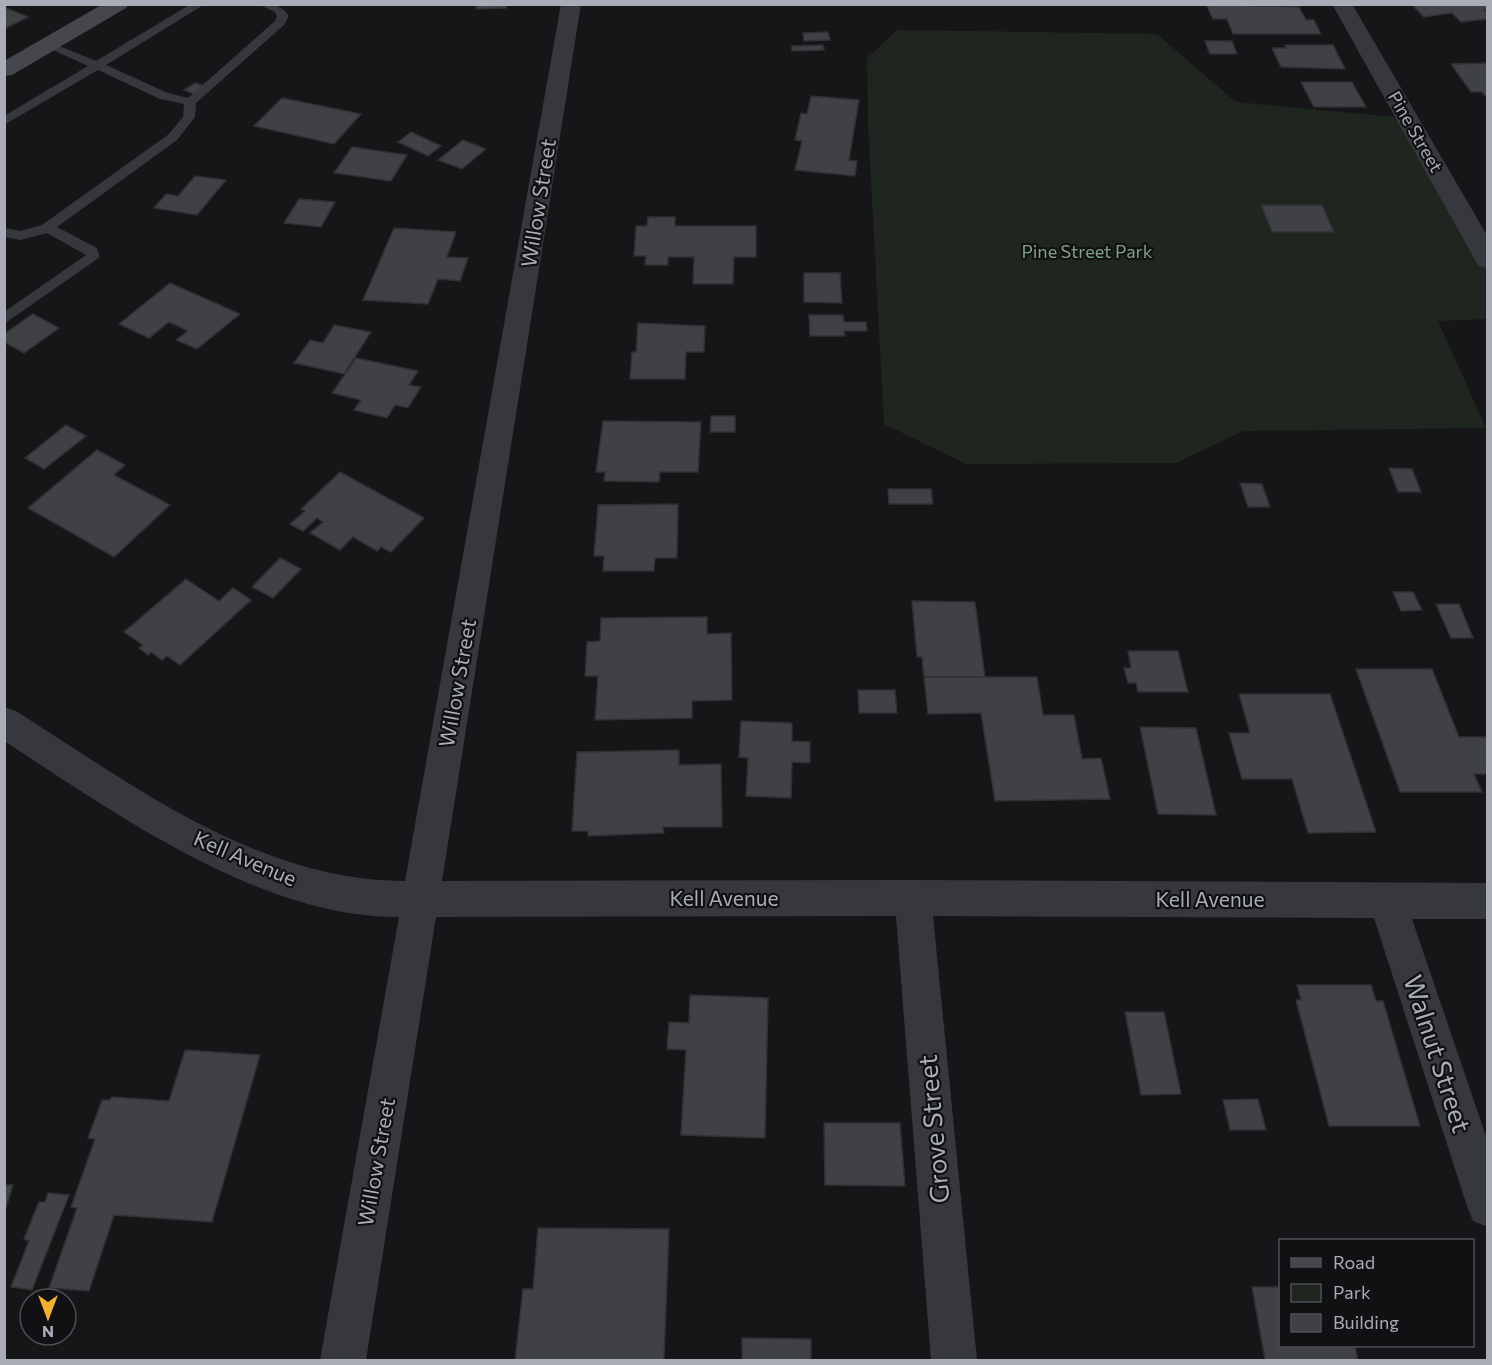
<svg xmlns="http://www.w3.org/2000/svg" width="1492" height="1365" font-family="Commissioner,sans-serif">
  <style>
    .green { fill: #1e261f }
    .building { fill: #404145; stroke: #303034; stroke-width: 1.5 }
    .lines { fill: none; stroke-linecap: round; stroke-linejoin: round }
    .lane { fill: #37383d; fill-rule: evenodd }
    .street { fill: #37383d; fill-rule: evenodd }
    .secondary { fill: #45474d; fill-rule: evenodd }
    .labels { text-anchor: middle; stroke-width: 4.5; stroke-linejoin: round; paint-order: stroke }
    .far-street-label { font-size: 18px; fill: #a8adb8; stroke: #111113 }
    .far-park-label { font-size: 18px; fill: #7fa381; stroke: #111113 }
    .street-label { font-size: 21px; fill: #a8adb8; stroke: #111113 }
    .near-street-label { font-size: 26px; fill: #a8adb8; stroke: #111113 }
  </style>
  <rect width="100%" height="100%" fill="#161618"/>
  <path class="green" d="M897,30L1157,34L1236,102L1406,118L1487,260V319L1438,321L1486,428L1243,431L1176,463L966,464L884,424L868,124L867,58Z"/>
  <path class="building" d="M477,4H507L506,8L476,9Z
    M1206,4L1299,7L1306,20H1314L1321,34H1233L1227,19H1213Z
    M1411,4H1488V10H1484L1488,14V19L1461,22L1452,13L1424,17Z
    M4,7L28,17L4,29Z
    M828,32L830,40L804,41L803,33Z
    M1205,41H1232L1237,54H1210Z
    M823,45L824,50L792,51V46Z
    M1285,45H1333L1345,69L1281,67L1272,48H1286Z
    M1488,63V99L1482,92H1471L1451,64Z
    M1301,82H1352L1366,107H1314Z
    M195,83L207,87L196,95L184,90Z
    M811,96L859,100L849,160L857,161L855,176L795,170L802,141L795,140L801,113L807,114Z
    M282,98L361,114L334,144L254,126Z
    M411,132L441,146L428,156L398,142Z
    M463,140L486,149L462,169L438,160Z
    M352,147L407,155L391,181L334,173Z
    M195,176L226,180L197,215L154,208L166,194L178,196Z
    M299,199L335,202L321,227L284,223Z
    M1261,205H1322L1334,232H1272Z
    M648,217H675V226H756V257H734L733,284H693L694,257H668V265H645L646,256H634L636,226H647Z
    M394,228L456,232L447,257L468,258L460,281L438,279L428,304L363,300Z
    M804,273H840L842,303L804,302Z
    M170,283L240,314L197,349L176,340L188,331L169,322L149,338L119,324Z
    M33,314L59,328L24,353L4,342V334Z
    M809,315H843L844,322H866L867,331H844L845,336H810Z
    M638,323L705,326L704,352H686L685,379H630L632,352H636Z
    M334,325L371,332L344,374L294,363L310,340L323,343Z
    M356,358L418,371L409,385L421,387L408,408L395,405L387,418L354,410L361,400L332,393Z
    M711,416H735V432H710Z
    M603,421L701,422L698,472H660L659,482L604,481L605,472H596Z
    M66,425L86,436L44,469L25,458Z
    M97,450L125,465L114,475L170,505L114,557L28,508Z
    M1389,468L1412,469L1421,492H1398Z
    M340,472L424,518L391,552L381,547L377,551L353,537L340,550L310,533L323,522L317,518L303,531L290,524L305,511L301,509Z
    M1240,483L1262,484L1270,507H1248Z
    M888,489H931L933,504H889Z
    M678,504L677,558H655L654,571H603L604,556H594L598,505Z
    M280,558L301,569L273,598L252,587Z
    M186,579L219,601L233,588L251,600L180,665L167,656L162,660L151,652L148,655L139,648L143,645L124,632Z
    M1393,592H1413L1422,610L1401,611Z
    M912,601L975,602L985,677H924L922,657H917Z
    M1436,604H1459L1473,638H1451Z
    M707,617V634L731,633L732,700L692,701V718L595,720L598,676H585L587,642L600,641L601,618Z
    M1128,651H1178L1188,692H1138L1136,683H1128L1124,668H1131Z
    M1356,669H1432L1459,737H1488V774H1474L1482,792H1400Z
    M924,677H1037L1043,715H1074L1082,759L1101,758L1110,799L995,801L981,713L928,714Z
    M858,690H895L897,713H859Z
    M1239,694H1330L1376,832L1308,833L1292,779H1242L1229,733H1250Z
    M741,721L792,723V741L810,742V763L792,762L791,798L746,796L748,758L739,757Z
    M1140,727L1196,728L1216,815L1158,814Z
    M679,750V765L721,764L722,827H663L664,833L588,836V831H572L577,752Z
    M1297,985H1371L1376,1001H1383L1420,1126H1329L1296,1000H1301Z
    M690,995L768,998L765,1138L681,1135L686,1050L667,1049L669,1022L689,1023Z
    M1125,1012H1164L1181,1094L1141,1095Z
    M185,1050L260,1055L212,1222L114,1215L89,1291L49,1288L77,1208L71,1207L95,1139L88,1138L102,1100H110L112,1097L169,1101Z
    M1258,1099L1266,1130H1230L1223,1100Z
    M824,1123H900L905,1186L825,1185Z
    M4,1185H13L4,1214Z
    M48,1193L69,1195L32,1290L11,1287L29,1241L24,1239L39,1202H45Z
    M538,1228L669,1229L664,1360H515L523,1289H533Z
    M1252,1287H1280V1346H1355L1358,1360H1265Z
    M742,1338L811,1339V1360H742Z"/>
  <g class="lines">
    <path class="lane" d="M191,4H205L106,65L168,93L188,98L275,21L277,16L275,12L258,4C272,4 280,4 289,16L284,25L196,103L195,117L177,140L57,227L97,248L100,257L4,324V312L86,255L47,233L21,240L5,237L4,228L21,231L42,225L169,134L183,117L184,104L160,99L98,70L4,125V116L88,66L42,45L44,43H52L96,61Z"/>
    <path class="street" d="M561,4H581L442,881L913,880L1488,883V919H1412L1488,1142V1227L1473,1221L1467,1206L1374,918L933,916L977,1360H931L896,916L436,917L366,1360H320L399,917C259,917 117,814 4,741V707L16,711C134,786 259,881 405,881Z
      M1332,4H1352L1488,237V268L1479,266L1475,260Z"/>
    <path class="secondary" d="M103,4H129L126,8L12,75L4,76V61Z"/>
  </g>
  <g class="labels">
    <g class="far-street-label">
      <text transform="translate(1415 132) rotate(60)" y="6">Pine Street</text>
    </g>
    <g class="far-park-label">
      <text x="1087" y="258">Pine Street Park</text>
    </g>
    <g class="street-label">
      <text transform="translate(539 203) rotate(-81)" y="7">Willow Street</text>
      <text transform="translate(458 683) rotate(-80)" y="7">Willow Street</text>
      <text transform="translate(245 859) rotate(23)" y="7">Kell Avenue</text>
      <text x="724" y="906">Kell Avenue</text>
      <text x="1210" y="907">Kell Avenue</text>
      <text transform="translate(377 1162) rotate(-80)" y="7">Willow Street</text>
    </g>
    <g class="near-street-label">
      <text transform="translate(1437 1054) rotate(72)" y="9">Walnut Street</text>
      <text transform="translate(934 1129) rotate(-95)" y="9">Grove Street</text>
    </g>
  </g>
  <rect width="1492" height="1365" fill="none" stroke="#a8adb8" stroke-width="12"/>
  <rect x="1279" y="1239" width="195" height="108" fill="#111113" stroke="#4d4f55" stroke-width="1.5"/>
  <rect x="1291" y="1258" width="30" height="9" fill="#45474d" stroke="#4d4f55" stroke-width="1.5"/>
  <text x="1333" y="1269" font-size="18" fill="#a8adb8">Road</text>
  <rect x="1291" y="1284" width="30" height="18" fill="#1e261f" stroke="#4d4f55" stroke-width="1.5"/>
  <text x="1333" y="1299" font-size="18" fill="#a8adb8">Park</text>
  <rect x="1291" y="1314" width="30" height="18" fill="#404145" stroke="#4d4f55" stroke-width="1.5"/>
  <text x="1333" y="1329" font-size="18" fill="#a8adb8">Building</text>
  <g transform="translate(48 1317) rotate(180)"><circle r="28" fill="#111113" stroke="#4d4f55" stroke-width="1.5"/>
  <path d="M0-4.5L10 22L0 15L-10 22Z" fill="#f2b134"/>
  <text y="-9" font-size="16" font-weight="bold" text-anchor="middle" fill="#a8adb8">N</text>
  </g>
</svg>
